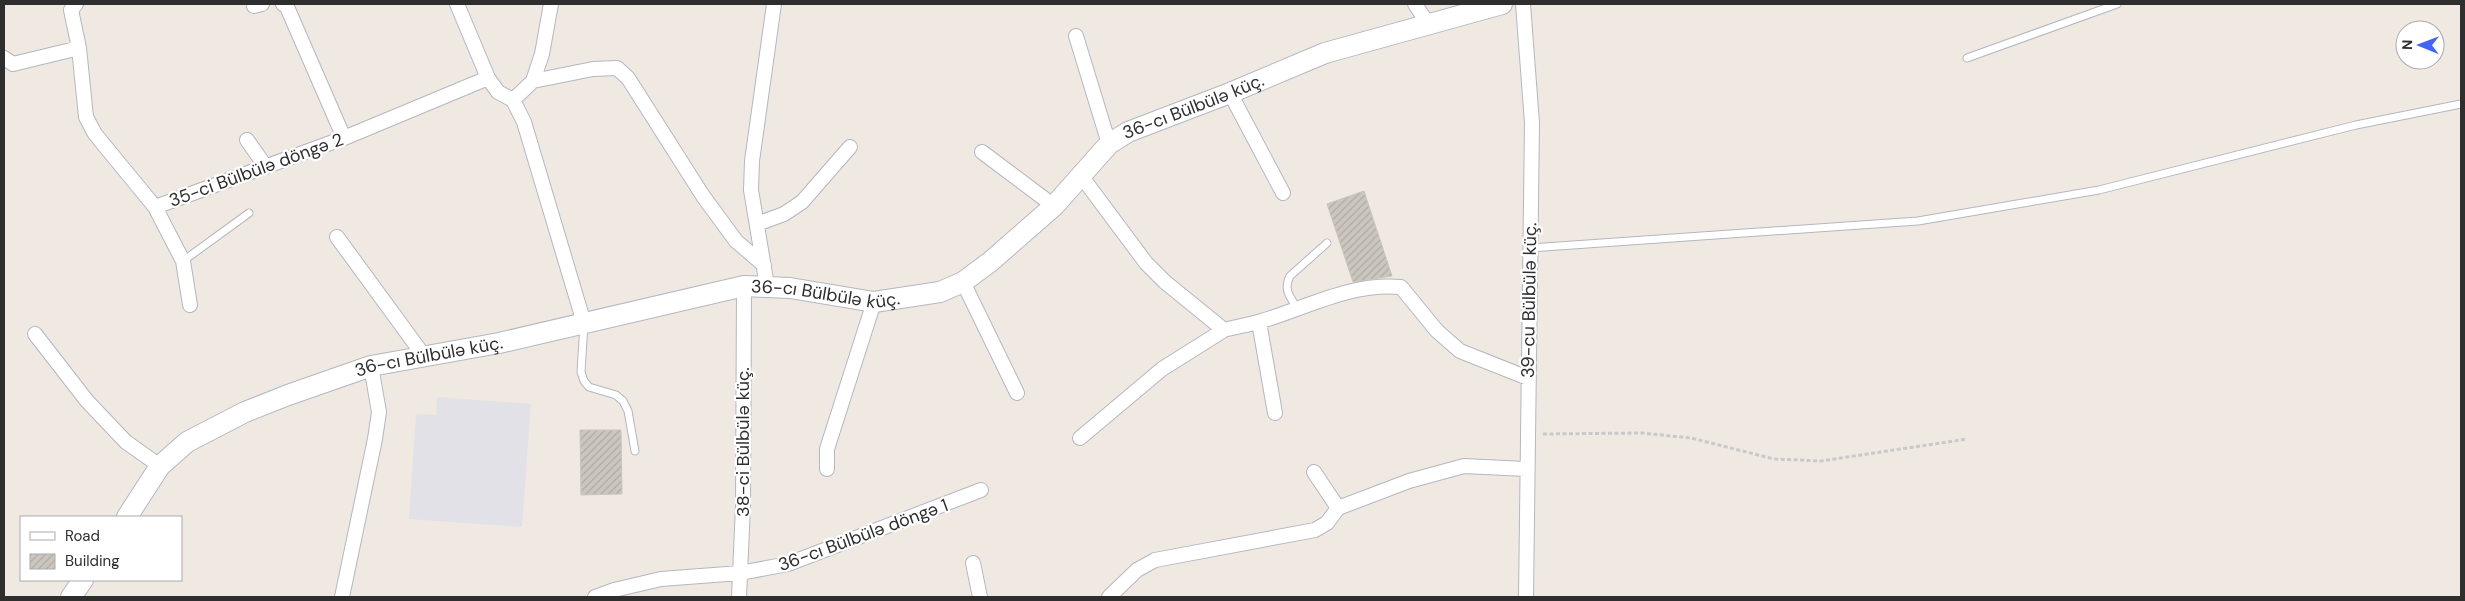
<svg xmlns="http://www.w3.org/2000/svg" width="2465" height="601" font-family="'DM Sans',sans-serif">
  <style>
    .industrial { fill: #e3e1e8 }
    .building { fill: url(#building-hatch); stroke: #cbc5ba }
    .lines { fill: none; stroke-linecap: round; stroke-linejoin: round }
    .lane-casing { stroke: #b4b7c1; stroke-width: 9 }
    .street-casing { stroke: #b4b7c1; stroke-width: 16 }
    .secondary-casing { stroke: #b4b7c1; stroke-width: 22 }
    .path { stroke: #c9c9c9; stroke-width: 3; stroke-dasharray: 4 2.5; stroke-linecap: butt }
    .lane { stroke: #fff; stroke-width: 7 }
    .street { stroke: #fff; stroke-width: 14 }
    .secondary { stroke: #fff; stroke-width: 20 }
    .labels { text-anchor: middle; stroke-width: 4.5; stroke-linejoin: round; paint-order: stroke }
    .street-label { font-size: 18px; fill: #2e2e2e; stroke: #fff }
  </style>
  <defs>
    <pattern id="building-hatch" width="6" height="6" patternUnits="userSpaceOnUse" patternTransform="scale(1.25)"><rect width="6" height="6" fill="#cbc7bf"/><path d="M-1 1l2-2M0 6l6-6M5 7l2-2" fill="none" stroke="#afaba4"/></pattern>
  </defs>
  <rect width="100%" height="100%" fill="#efe9e1"/>
  <path class="industrial" d="M437,397L531,404L522,527L409,519L416,414L436,415Z"/>
  <path class="building" d="M1364,191L1392,276L1353,282L1327,204Z
    M580,430H621L622,494L581,495Z"/>
  <g class="lines">
    <g class="lane-casing">
      <path id="lane" d="M1967,58L2117,4
        M1530,248L1918,221L2099,190L2356,125L2461,104
        M183,261L249,213
        M1297,308C1290,297 1283,289 1290,276L1327,243
        M584,324L581,372L584,381L589,387L616,395L623,401L628,411L635,451"/>
    </g>
    <g class="street-casing">
      <path id="street" d="M76,4L71,10L79,48
        M283,4L287,7L344,138
        M457,4L488,78
        M1415,4L1428,24
        M1523,4L1532,123L1526,597
        M254,6L262,4
        M1076,36L1109,144
        M4,58L13,64L79,48L86,117L95,134L155,207L344,138L488,78L498,92L513,100L524,122L584,323
        M533,81L593,69L617,68L628,78L703,196L736,241L764,265
        M1230,93L1283,193
        M513,100L533,81L542,54L551,4
        M247,140L266,167
        M982,152L1054,206
        M1082,177L1146,263L1165,282L1224,330C1235,327 1247,325 1258,322C1304,309 1351,282 1401,287L1437,331L1460,351L1528,378
        M155,207L183,261L190,305
        M757,224L784,214L802,202L850,147
        M337,237L424,356
        M963,282L1017,393
        M767,286L751,190L752,161L774,4
        M1259,322L1275,413
        M35,334L87,401L126,442L160,466
        M1080,438L1162,369L1224,330
        M827,469V449L874,302
        M1314,472L1338,508
        M973,563L980,597
        M342,597L375,439L379,412L371,366
        M595,597L614,590L661,579L740,573L788,564L981,490
        M739,597L743,506L744,286
        M1109,597L1137,570L1155,560L1315,530L1327,523L1338,508L1409,481L1464,466L1526,469"/>
    </g>
    <g class="secondary-casing">
      <g id="secondary">
        <path id="s1" d="M127,517L160,466L187,442L245,412L288,395L371,366L499,343L744,286L790,288L874,302L940,292L963,282L990,262L1054,206L1109,144L1128,132L1230,93L1325,53L1502,4"/>
        <path d="M71,597L83,580"/>
      </g>
    </g>
    <path class="path" d="M1543,434L1642,433L1691,438L1774,459L1821,461L1967,439"/>
    <use href="#lane" class="lane"/>
    <use href="#street" class="street"/>
    <use href="#secondary" class="secondary"/>
  </g>
  <g class="labels">
    <g class="street-label">
      <text dy="6" stroke="none"><textPath href="#s1" startOffset="1195">36-cı Bülbülə küç.</textPath></text>
      <text transform="translate(256 170) rotate(-20)" y="6">35-ci Bülbülə döngə 2</text>
      <text dy="6" stroke="none"><textPath href="#s1" startOffset="760">36-cı Bülbülə küç.</textPath></text>
      <text transform="translate(1529 300) rotate(-89)" y="6">39-cu Bülbülə küç.</text>
      <text dy="6" stroke="none"><textPath href="#s1" startOffset="355">36-cı Bülbülə küç.</textPath></text>
      <text transform="translate(743 442) rotate(-90)" y="6">38-ci Bülbülə küç.</text>
      <text transform="translate(863 535) rotate(-20)" y="6">36-cı Bülbülə döngə 1</text>
    </g>
  </g>
  <rect width="2465" height="601" fill="none" stroke="#2e2e2e" stroke-width="10"/>
  <rect x="20" y="516" width="162" height="65" fill="#ffffff" stroke="#ababab"/>
  <rect x="30" y="532" width="25" height="8" fill="#ffffff" stroke="#ababab"/>
  <text x="65" y="541" font-size="15" fill="#2e2e2e">Road</text>
  <rect x="30" y="554" width="25" height="15" fill="url(#building-hatch)" stroke="#ababab"/>
  <text x="65" y="566" font-size="15" fill="#2e2e2e">Building</text>
  <g transform="translate(2420 45) rotate(271)"><circle r="24" fill="#ffffff" stroke="#ababab"/>
  <path d="M0-4L9 19L0 12L-9 19Z" fill="#4264fb"/>
  <text y="-8" font-size="14" font-weight="bold" text-anchor="middle" fill="#2e2e2e">N</text>
  </g>
</svg>
